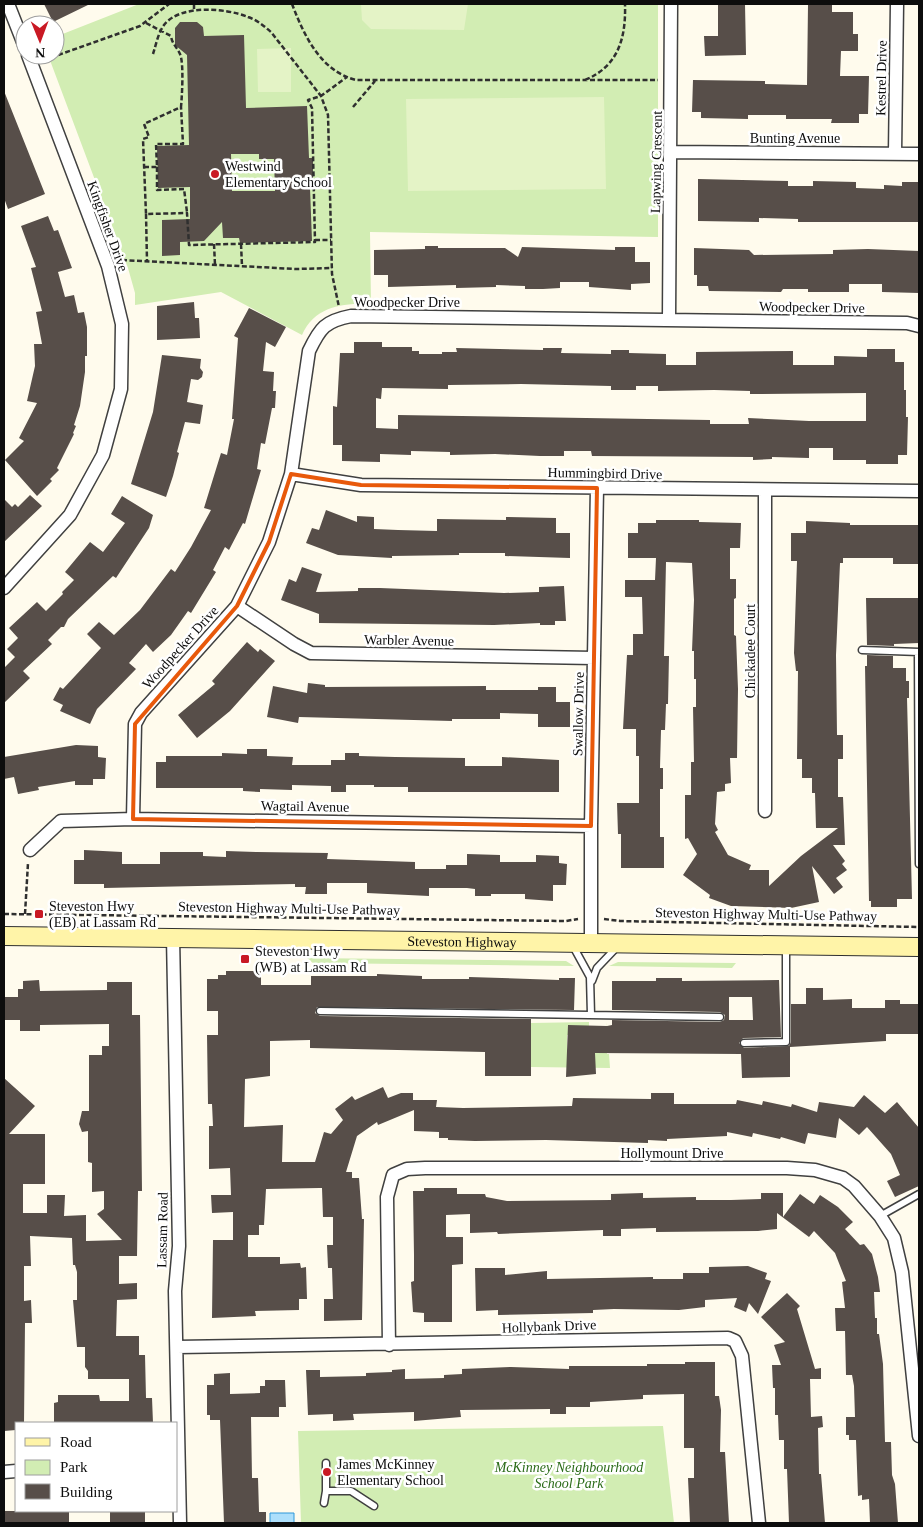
<svg xmlns="http://www.w3.org/2000/svg" width="923" height="1527" font-family="'Times New Roman',serif">
  <style>
    .green { fill: #d2edb3 }
    .pitch { fill: #e4f3c6 }
    .water { fill: #addffb; stroke: #2e97d9 }
    .building { fill: #574e49; fill-rule: evenodd }
    .lines { fill: none; stroke-linecap: round; stroke-linejoin: round }
    .lane-casing { stroke: #404040; stroke-width: 9 }
    .street-casing { stroke: #404040; stroke-width: 15 }
    .secondary-casing { stroke: #2f2f2f; stroke-width: 20 }
    .path { stroke: #2f2f2f; stroke-width: 2.5; stroke-dasharray: 5 2.5; stroke-linecap: butt }
    .lane { stroke: #fff; stroke-width: 6 }
    .street { stroke: #fff; stroke-width: 12 }
    .secondary { stroke: #fff4a8; stroke-width: 18 }
    .marked { fill: none; stroke: #e8590c; stroke-width: 4; stroke-linejoin: round }
    .poi-dot { fill: #c91924; stroke: #fff; stroke-width: 2 }
    .labels { text-anchor: middle; stroke-width: 5; stroke-linejoin: round; paint-order: stroke }
    .street-label { font-size: 14px; fill: #0d0d0d; stroke: #fff }
    .poi-label { font-size: 14px; fill: #0d0d0d; stroke: #fff; text-anchor: start }
    .park-label { font-size: 14px; font-style: italic; fill: #2a6b18; stroke: #fff }
  </style>
  <rect width="100%" height="100%" fill="#fffbed"/>
  <path class="green" d="M139,4H658V237L370,232L371,304C343,303 315,306 302,335L221,292L135,305V293L128,268L48,55H55V37Z
    M307,958L566,961L574,966L313,963Z
    M618,962L736,963L732,968L609,966Z
    M589,1022V1035H567V1049H581L606,1038L607,1022V1054H609L610,1068L531,1067V1023Z
    M663,1426L674,1523H301L298,1431Z"/>
  <path class="pitch" d="M361,4H468L464,30L371,29L362,20Z
    M291,48V92H258L257,49Z
    M604,97L606,189L408,191L406,99Z"/>
  <path class="water" d="M270,1513H294V1523H270Z"/>
  <path class="building" d="M44,4H90L53,22Z
    M718,4H745L746,55L705,56L704,36H718Z
    M808,5H832V12H853V34H858V51H841L840,76H869L868,114H859V123H831L832,119H786V115H748V119L701,118V112H692L693,80L765,81V84L807,85Z
    M180,22H197L203,27L204,36L244,35L246,108L307,106L309,158H313V188H310L312,241L240,243L239,238H223L222,222L204,241L180,242V255L162,256V220L190,219V187L158,188L157,146L189,145L187,55L175,45V28ZM231,154H259V159H274L275,191H232Z
    M4,91L45,194L8,209L4,198Z
    M698,179L788,181V186H813V181L856,182V188L884,189V185L902,186V182H918L919,222H798V219L759,218V222L698,221Z
    M48,216L54,231L58,230L72,268L58,272L65,297L74,295L78,313L84,312L87,327V356H85V372L80,406L74,425L76,426L73,433L74,434L57,468L59,470L50,479L52,481L37,496L5,460L24,441L19,438L37,403L27,401L35,366L34,344H42L36,312L42,311L31,268L36,267L21,226Z
    M425,246H438V248H505L518,257L522,247L615,250V247H635V262H650V283L631,284V290L589,287V282H560V288L543,289H525V286L496,285V287L456,288V285L388,287V275H374V250L425,249Z
    M694,248L749,250L754,255L833,254V250L868,249L919,251V293L882,292V284H849V292H808V289H783L781,292L709,291L708,286H697V275H694Z
    M194,302L195,318H199L200,338L157,340V306Z
    M249,308L286,327L275,347L266,342L263,371L274,372L273,391H276L275,408H272L265,444L261,443L257,469L261,470L245,524L243,523L229,550L225,547L213,570L216,572L191,613L188,611L171,635L153,652L146,644L129,663L136,669L97,709L90,724L60,711L63,705L53,700L60,687L63,689L101,648L87,634L99,622L114,635L140,610L171,569L175,572L191,547L211,510L204,508L221,453L227,455L234,419H232L238,338L234,336Z
    M354,342H382V347H412V351H419V354H442V352H457L456,348L543,350V348H562L561,353L611,354V350H629V353L666,354V365H696V352L793,351V365H834V356L867,357V349H895V362H904V390H906V417H908L907,455H898V464H866V460H833V448H809V458L772,457V459L753,460V457L592,456L591,451H564V456H540L495,454L450,455V452L411,451V455L380,454V462L342,461V445H333V406L337,407L340,353H354ZM521,384L611,386V390H636V386H658V391L714,390L750,391V394L866,393V421H809L748,418L749,424H710V420L398,415V429L376,428V398L381,399L382,388L448,389V385Z
    M162,355L201,359L200,368L203,372L202,377L198,380L191,379L187,402L203,405L200,424L185,422L177,452L179,453L173,476L166,497L131,484L153,412Z
    M30,495L42,506L4,542V499L12,507L15,504L18,507Z
    M122,496L153,515L149,528L116,578L113,576L68,619L64,627H61L48,640L52,644L23,671L30,678L4,703V668L15,657L7,649L18,638L9,628L37,602L46,611L63,594L62,592L74,580L65,572L90,542L103,552L125,523L111,514Z
    M326,510L357,522V516L374,517V529L398,530L437,531V519L506,520V517L556,518V533H570V558L505,556V553H459V555L392,556V558L338,555L306,543L312,528L319,530Z
    M656,520H699V522L741,523L740,548H730V579H736V598L734,599V635L736,636L738,689L737,758H730L731,783L725,784V791L717,792L715,824L718,830L715,832L728,855L751,865L749,870H769V886L801,856L838,828H816L815,793H812V778H802V759H797L798,671H796L794,653L797,561H791V533H806V521L850,523V525H919V564H893V558H843V563H840L836,655L837,735H843V759H838V797H843L845,845H833L845,861L842,864L847,870L836,878L843,887L834,894L812,866L819,902L791,908L731,906L709,898L710,895L683,875L697,854L688,838L685,839V795H691V762H694L693,707H696V679H694V651H692L694,600L692,563L666,562L664,656H669L668,704H666L665,730H661L660,768H663V789H660V837H664V868H621V834H618L617,803H639V756H636V729H623L627,655H633V634H643L642,597H625V580H655L656,558H628V533H638V523H656Z
    M302,567L322,574L316,592L358,591V588H380L504,593L539,592V587L564,586L566,621H555V625H540V623L494,625L319,623V614L281,600L289,579L296,582Z
    M866,598H919V643L894,644V646L867,645Z
    M247,642L258,652L260,649L275,661L230,711L197,738L178,715L215,684L212,681Z
    M867,655L893,656V668H906V681H909V698H907L912,899H897V907H871V901H869L865,666H867Z
    M308,683L325,685V687L486,686V690H538V687H556V702H570V727H538V714L500,713V719H452V721L299,717L298,723L267,717L273,686L307,693Z
    M76,745L98,746V757L106,758L105,779H93V785H75V781L38,787L39,790L18,794L14,777L4,779V757Z
    M247,749H267V756L293,757L292,765H331V760H345V753H359V756L395,757L465,758V766H502V757L559,760V792H408V787H374V785H346V792H331V786L292,785V790L260,789V792L243,791V788H156V762H166V756H222V753L247,754Z
    M84,850L122,852V864H160V852H203V856L226,857V851L257,852L328,853L327,859L415,862V869H446V865H467V854L500,855V862H536V855L559,856V863L567,864L566,885H553V901L525,899V894H491V896H475V889L467,888H429V896L367,893V883H327V894H305L306,887H295V884L104,888V884H74V860H84Z
    M226,971H261V985H311V976H377V974L422,976V979H469V977L559,980V978H575L574,1010L317,1007L315,1013L320,1016L531,1019V1076H485V1052L310,1048V1040L270,1041V1076L245,1079L244,1127L283,1125L282,1162H315L324,1132L331,1134L343,1120L335,1109L352,1096L355,1100L383,1087L388,1098L401,1093H413V1100H437L436,1107L463,1108L572,1106L573,1098L651,1099V1093H674V1104H736L737,1100L762,1105L763,1101L791,1107L792,1104L817,1112L819,1102L854,1107L864,1095L885,1113L897,1102L919,1128V1186L895,1197L887,1181L900,1175L891,1154L867,1127L859,1135L839,1118L836,1138L808,1133L805,1144L781,1137L780,1139L753,1133L752,1137L727,1132V1136L667,1139V1141L648,1140V1143L546,1140L475,1141L448,1140V1138H439V1132L414,1131V1110L378,1125L377,1122L357,1136L346,1172H352V1178H359L362,1219H364L362,1320L324,1321V1299H333L332,1268H328L327,1245H333V1217H323L322,1188H319L266,1189L264,1225H259V1235H248V1257H280V1264L300,1263L301,1268L306,1267L307,1299H299V1310L255,1311L256,1316L212,1318L213,1240H233V1212L212,1213L211,1195H231L230,1168L209,1169V1126H213L212,1104H208L207,1035H218V1011H207V979H218V975H226Z
    M656,978H682V981L779,980L781,1037L743,1038L739,1043L744,1048L789,1046L791,1042V1004H806V988H823V1000L852,999V1008H885V1000H900V1004H919V1034H886V1041L790,1047V1077L742,1078L741,1054L595,1053L596,1074L566,1077L568,1025L607,1026L612,1025V1020L720,1022L724,1020L725,1015L720,1012L612,1010V981H656ZM729,997H752L753,1020H729Z
    M39,980L40,991L107,990V982H132V1015H140L142,1191H138L137,1256H119V1284L137,1283V1299L117,1300L116,1336H139V1355H145L146,1398H152L153,1423H54V1403L58,1402V1395H99L100,1401H129V1379H88V1371L85,1367V1347H77L73,1300H77V1272L75,1265H73L72,1238L30,1236L31,1266H24V1301L31,1300L32,1323H25L24,1423H16V1430L4,1431V1078L35,1106L9,1134H45V1184H23V1213H47V1195H65L64,1216L86,1215V1241L122,1240L97,1214L104,1209V1191L92,1192V1163L88,1162V1131L82,1132L79,1124L82,1111H89V1055H102V1046H109V1024L40,1025V1031H20V1020H4V997H18V989H23V981Z
    M424,1188H457V1194H485L486,1197L507,1201L611,1200V1194L643,1193V1198L696,1197V1200H731L761,1199V1193H783V1217L800,1194L814,1204L820,1195L838,1207L853,1222L845,1229L860,1245L864,1244L872,1254L878,1277L880,1292H874L875,1318H877V1334H879L883,1364L885,1442H891L892,1475L895,1484L898,1523H870L869,1499L862,1500V1495L858,1496L856,1440H849V1435H846V1417H855L854,1386L852,1375H846L845,1331H836L835,1308H845L842,1282L846,1281L835,1253L814,1231L809,1237L777,1213V1229L758,1231L656,1232V1228L621,1229V1236H603V1230L498,1234L497,1232L470,1233V1214L446,1215V1237H463V1264L452,1265V1322H424V1313L413,1312L411,1282L414,1281V1255L413,1191H424Z
    M748,1266L767,1273L765,1279L771,1281L758,1314L749,1303L746,1312L734,1307L737,1298L705,1300V1307L679,1310L614,1309L593,1310V1313L498,1315V1310L476,1311L475,1268H505V1275L547,1271V1279L653,1277V1279H683V1273H709V1267Z
    M787,1293L800,1306L797,1309L815,1369L821,1368V1379H810L811,1417L822,1416L823,1427L818,1428L819,1474H821L825,1523H789L787,1469H784V1440H779L778,1415H775V1388H773L772,1365H781L774,1345L785,1342L761,1317Z
    M685,1362H715V1396H719L721,1410L720,1452H725L729,1523H690L688,1478H694V1448H684V1394L643,1395V1399L590,1402V1407H566V1414H550V1409L460,1410L461,1417L414,1421V1412L353,1414L354,1420L333,1421V1414L308,1415L306,1370H320V1377L366,1376V1373L392,1372V1370L405,1369V1379L444,1378V1375L462,1374V1369L511,1367L569,1369V1366H647V1364H685Z
    M230,1373V1394L260,1393V1386H265V1380H285L286,1407H279V1417H251L252,1478H258L259,1512H266V1523H224L220,1420H210V1415H207V1385H214V1374Z
    M4,1511H69V1523H4Z
    M110,1511H145V1523H110Z"/>
  <g class="lines">
    <g class="lane-casing">
      <path id="lane" d="M862,650L919,652
        M918,652L919,864
        M573,946L590,977L591,1015
        M592,981L597,968L617,947
        M320,1011L720,1017
        M744,1043L786,1042V946
        M880,1216L919,1194
        M326,1491V1463
        M324,1503L326,1491H351L374,1506"/>
    </g>
    <g class="street-casing">
      <path id="street" d="M8,4L25,47
        M671,152L919,154
        M895,153L897,4
        M669,320L671,4
        M291,474L361,485L919,491
        M4,588L70,515L103,455L121,389L122,324L108,266L28,55
        M237,606L294,644L311,653L594,658
        M765,811V491
        M133,819L135,724L141,713L237,606L269,542L291,474L309,351C320,328 325,321 351,316L907,323L919,326
        M30,850L61,821L133,819L591,826
        M173,937L179,1246L175,1291L180,1523
        M591,942V826L597,488
        M389,1345L387,1197L393,1175L407,1169L425,1168H787L815,1170L843,1178L854,1186L880,1216L894,1238L902,1272L919,1436
        M177,1347L728,1338L735,1341L742,1356L759,1523
        M4,1472L16,1471"/>
    </g>
    <g class="secondary-casing">
      <g id="secondary">
        <path id="s1" d="M4,936L919,947"/>
      </g>
    </g>
    <path class="path" d="M194,4V11
      M292,4C304,35 320,71 356,80H658
      M146,23L171,36C172,44 177,47 180,54C184,63 182,96 181,107L144,124L149,137L143,139L146,214L187,213L189,245L315,242L312,108L308,100L321,96L347,77
      M153,54C156,45 158,33 164,25C180,4 226,8 248,17C257,20 264,26 271,32L321,96L328,115L332,274L339,307
      M44,60L140,26L169,4
      M585,80C619,66 626,37 625,4
      M353,107L375,81
      M144,167H157L156,144H183L181,107
      M157,167V190L184,189L187,212
      M146,214L147,261
      M315,240H331
      M214,244L215,265
      M241,244L242,266
      M122,260L296,269L332,268
      M4,914L566,921L578,919
      M25,914L28,863
      M604,919L620,921L919,927"/>
    <use href="#lane" class="lane"/>
    <use href="#street" class="street"/>
    <use href="#secondary" class="secondary"/>
  </g>
  <path class="marked" d="M291,474L361,485L597,488L591,826L133,819L135,724L237,606L269,542Z"/>
  <g class="poi-dot">
    <circle cx="215" cy="174" r="5"/>
    <rect x="34" y="909" width="10" height="10" rx="2.5"/>
    <rect x="240" y="954" width="10" height="10" rx="2.5"/>
    <circle cx="327" cy="1472" r="5"/>
  </g>
  <g class="labels">
    <g class="street-label">
      <text transform="translate(881 78) rotate(-89)" y="5">Kestrel Drive</text>
      <text x="795" y="143">Bunting Avenue</text>
      <text transform="translate(656 162) rotate(-89)" y="5">Lapwing Crescent</text>
      <text transform="translate(108 226) rotate(70)" y="5">Kingfisher Drive</text>
      <text x="407" y="307">Woodpecker Drive</text>
      <text transform="translate(812 307) rotate(1)" y="5">Woodpecker Drive</text>
      <text transform="translate(605 473) rotate(1)" y="5">Hummingbird Drive</text>
      <text transform="translate(409 640) rotate(1)" y="5">Warbler Avenue</text>
      <text transform="translate(180 647) rotate(-48)" y="5">Woodpecker Drive</text>
      <text transform="translate(750 651) rotate(-90)" y="5">Chickadee Court</text>
      <text transform="translate(578 714) rotate(-89)" y="5">Swallow Drive</text>
      <text transform="translate(305 806) rotate(1)" y="5">Wagtail Avenue</text>
      <text transform="translate(289 908) rotate(1)" y="5">Steveston Highway Multi-Use Pathway</text>
      <text transform="translate(766 914) rotate(1)" y="5">Steveston Highway Multi-Use Pathway</text>
      <text dy="5" stroke="none"><textPath href="#s1" startOffset="458">Steveston Highway</textPath></text>
      <text x="672" y="1158">Hollymount Drive</text>
      <text transform="translate(162 1230) rotate(-89)" y="5">Lassam Road</text>
      <text transform="translate(549 1326) rotate(-2)" y="5">Hollybank Drive</text>
    </g>
    <g class="poi-label">
      <text x="225" y="171">Westwind<tspan x="225" dy="16">Elementary School</tspan></text>
      <text x="49" y="911">Steveston Hwy<tspan x="49" dy="16">(EB) at Lassam Rd</tspan></text>
      <text x="255" y="956">Steveston Hwy<tspan x="255" dy="16">(WB) at Lassam Rd</tspan></text>
      <text x="337" y="1469">James McKinney<tspan x="337" dy="16">Elementary School</tspan></text>
    </g>
    <g class="park-label">
      <text x="569" y="1472">McKinney Neighbourhood<tspan x="569" dy="16">School Park</tspan></text>
    </g>
  </g>
  <rect width="923" height="1527" fill="none" stroke="#0d0d0d" stroke-width="10"/>
  <rect x="15" y="1422" width="162" height="90" fill="#ffffff" stroke="#9e9e9e"/>
  <rect x="25" y="1438" width="25" height="8" fill="#fff4a8" stroke="#9e9e9e"/>
  <text x="60" y="1447" font-size="15" fill="#0d0d0d">Road</text>
  <rect x="25" y="1460" width="25" height="15" fill="#d2edb3" stroke="#9e9e9e"/>
  <text x="60" y="1472" font-size="15" fill="#0d0d0d">Park</text>
  <rect x="25" y="1484" width="25" height="15" fill="#574e49" stroke="#9e9e9e"/>
  <text x="60" y="1497" font-size="15" fill="#0d0d0d">Building</text>
  <g transform="translate(40 40) rotate(179)"><circle r="24" fill="#ffffff" stroke="#9e9e9e"/>
  <path d="M0-4L9 19L0 12L-9 19Z" fill="#c91924"/>
  <text y="-8" font-size="14" font-weight="bold" text-anchor="middle" fill="#0d0d0d">N</text>
  </g>
</svg>
